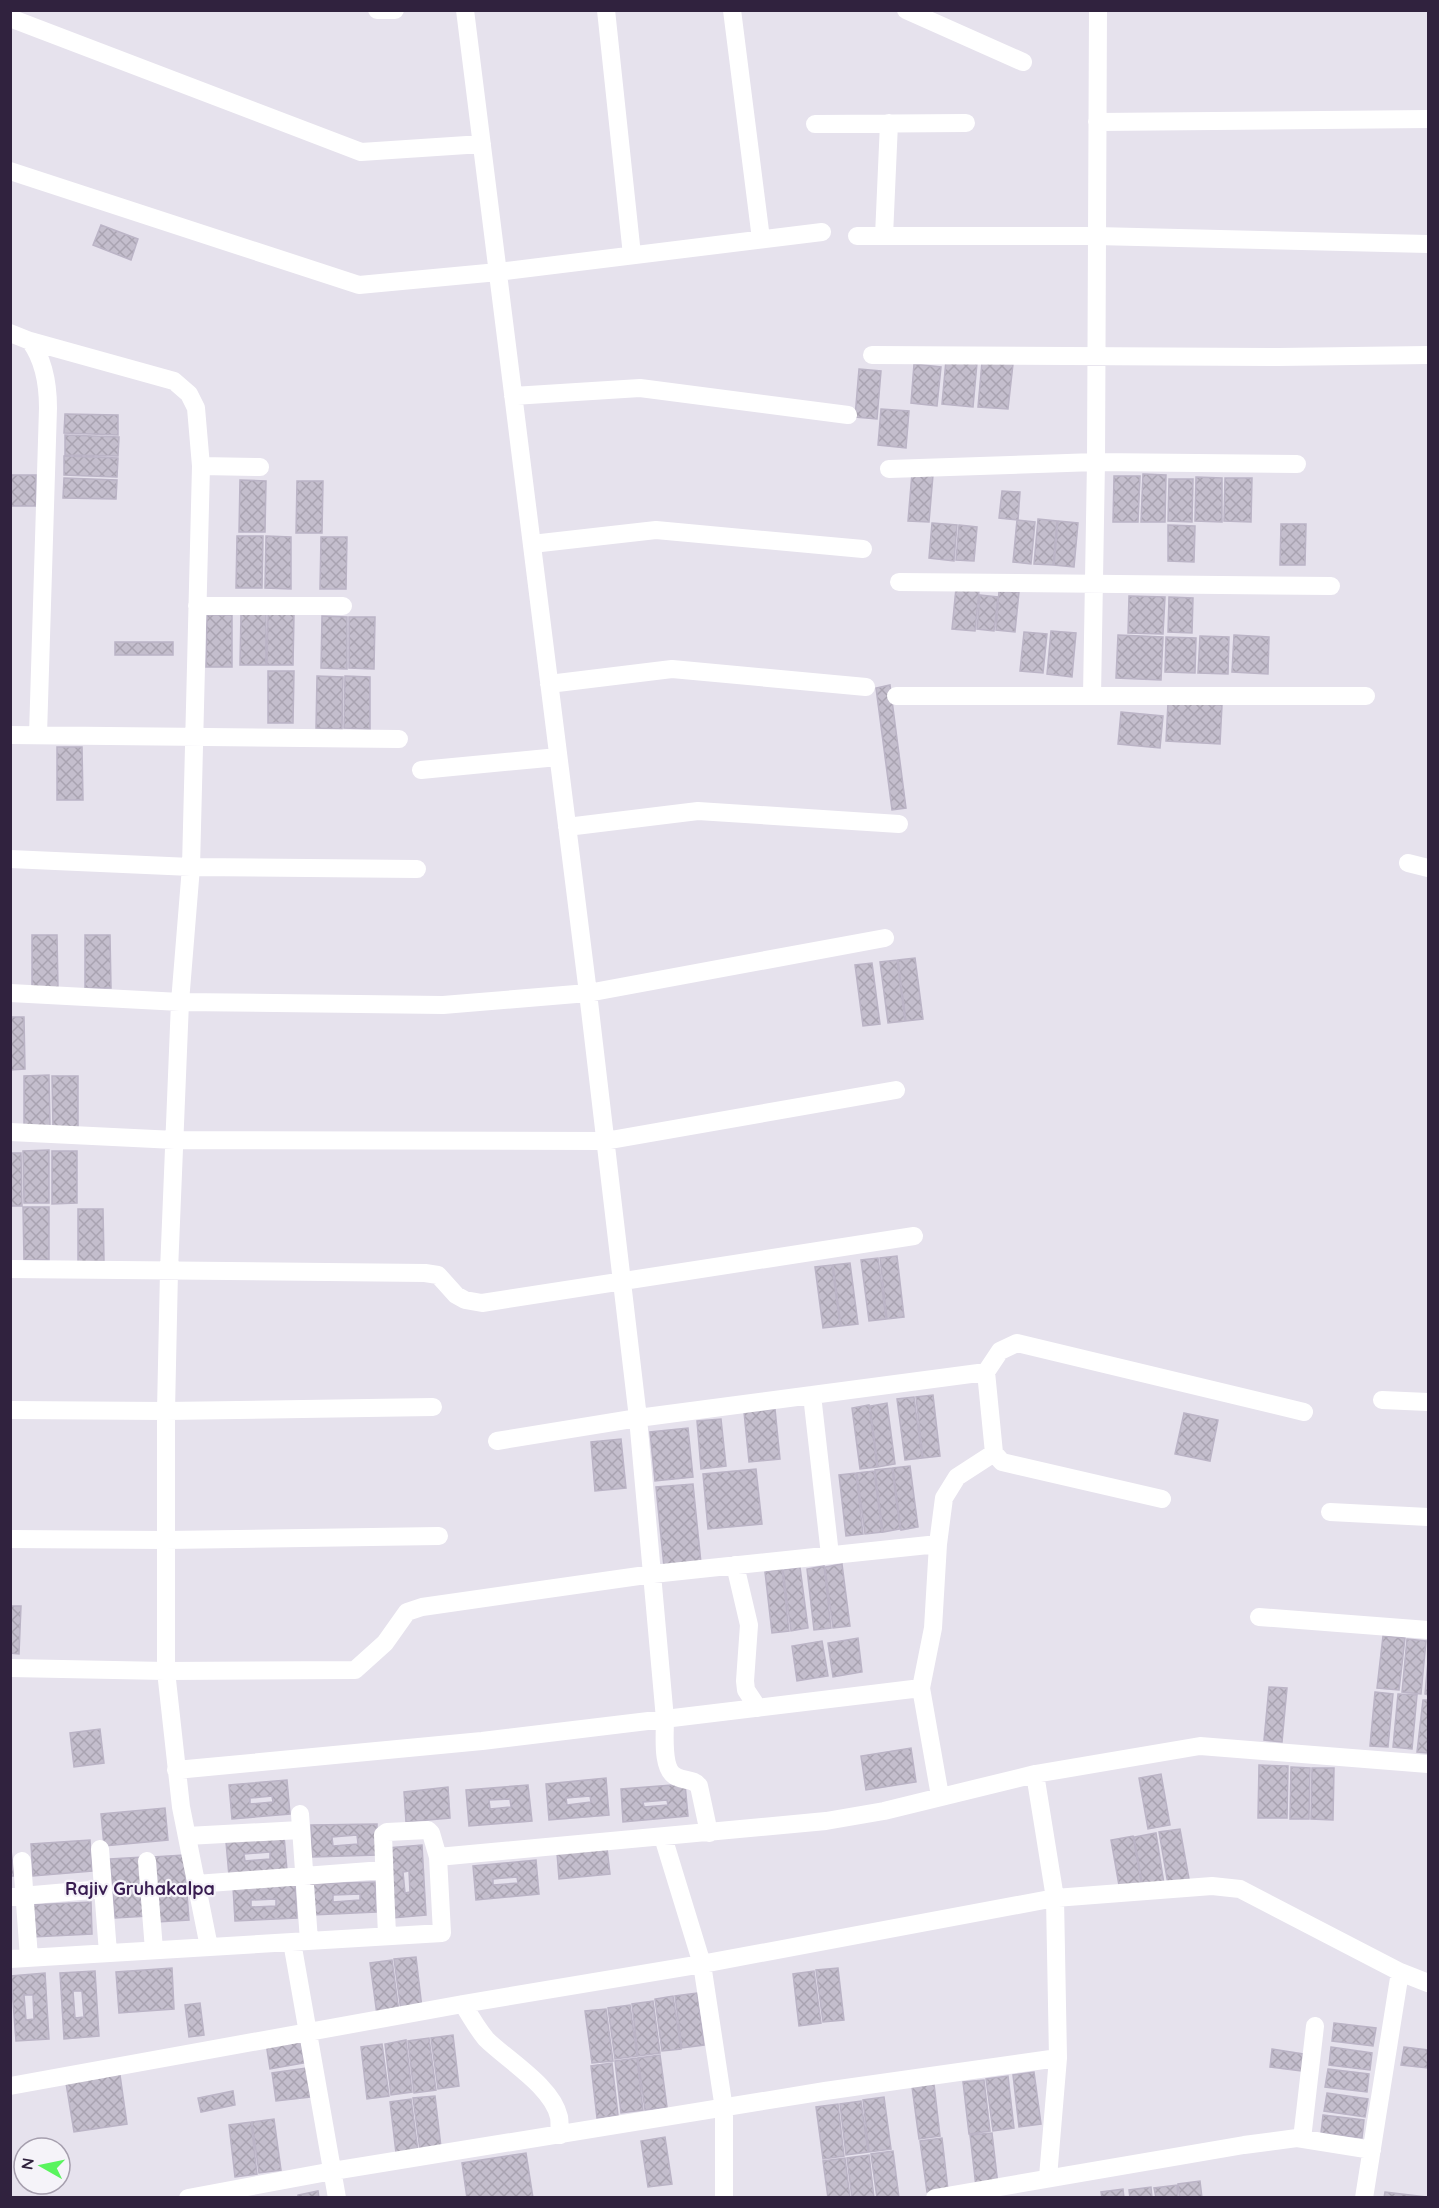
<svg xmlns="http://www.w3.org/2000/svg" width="1439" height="2208" font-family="Quicksand,sans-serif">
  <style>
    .building { fill: url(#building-cross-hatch); stroke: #bbb4c6; stroke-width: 1.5; fill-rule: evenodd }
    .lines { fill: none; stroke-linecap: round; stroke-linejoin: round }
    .street { stroke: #fff; stroke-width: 18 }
    .labels { text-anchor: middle; stroke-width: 4.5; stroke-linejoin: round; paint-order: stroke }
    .neighbourhood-label { font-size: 18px; font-weight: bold; fill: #391d51; stroke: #f5f3f9 }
  </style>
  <defs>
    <pattern id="building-cross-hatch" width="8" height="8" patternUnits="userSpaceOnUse" patternTransform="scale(1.5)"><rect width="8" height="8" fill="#c4becd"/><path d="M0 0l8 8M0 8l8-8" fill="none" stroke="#a9a3b1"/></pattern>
  </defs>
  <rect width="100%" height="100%" fill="#e6e2ed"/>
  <path class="building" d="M101,225L138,239L131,260L93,245Z
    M946,360L977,363L973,407L942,404Z
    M982,362L1013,364L1008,409L978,407Z
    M914,364L941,367L937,406L911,403Z
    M859,369L881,371L877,419L855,417Z
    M881,409L909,411L906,448L878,445Z
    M65,414L118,415V435L64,433Z
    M65,435L119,437L118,456L65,455Z
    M64,456L118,458L117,477L64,475Z
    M912,473L933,475L929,522L908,521Z
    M1143,474L1166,475L1165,522H1141Z
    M10,475H36V506H10Z
    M1114,476H1140L1138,522H1113Z
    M1196,477L1222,478V522L1195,521Z
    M64,478L117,480L116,499L63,498Z
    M1225,478H1252L1251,522L1224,521Z
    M1169,479H1193L1192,522L1168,521Z
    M240,480L266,481L265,532H239Z
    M297,481H323L322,533H296Z
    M1002,491L1020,492L1018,520L999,518Z
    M1038,519L1057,521L1053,565L1034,564Z
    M1017,520L1035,522L1031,564L1013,562Z
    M1058,521L1078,523L1074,567L1054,565Z
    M932,523L957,525L954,561L929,558Z
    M1281,524H1306L1305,565H1280Z
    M959,525L977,527L974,561L956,560Z
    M1168,525L1195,526L1194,562L1168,561Z
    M237,536H263L262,588H236Z
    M266,536L291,537V589L265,588Z
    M321,537H347L346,589H320Z
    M956,588L979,591L975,631L952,629Z
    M999,591L1019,592L1015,632L996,630Z
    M980,595L998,597L994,631L977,629Z
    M1129,596L1165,597L1163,634L1128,633Z
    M1169,597L1193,598L1192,633L1168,632Z
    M241,613H266V665H240Z
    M268,613L294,614L293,665H267Z
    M207,615H232V667H206Z
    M322,616L347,617V669L321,668Z
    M349,617H375L374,669L349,668Z
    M1051,631L1076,633L1072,677L1047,674Z
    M1024,632L1047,634L1043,673L1020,671Z
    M1118,635L1163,637L1161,680L1116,678Z
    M1234,635L1269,637L1268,674L1232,672Z
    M1200,636L1229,637L1228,674L1198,673Z
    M1166,637L1196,638L1195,673L1165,672Z
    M115,642H173V655H115Z
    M268,671H294L293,723H268Z
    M317,676L343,677L342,729L316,728Z
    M345,676L370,677V729L344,728Z
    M890,685L906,808L892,810L876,688Z
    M1168,703L1222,705L1220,744L1166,741Z
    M1121,712L1163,716L1160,748L1118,744Z
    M57,747H82L83,800H57Z
    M32,935H57L58,988H32Z
    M85,935H110L111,988H85Z
    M915,958L923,1019L906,1021L898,960Z
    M897,960L905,1021L888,1023L880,962Z
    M872,963L880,1024L863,1026L855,965Z
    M10,1017H24L25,1069L10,1070Z
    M49,1075L50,1128L24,1129V1076Z
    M52,1076H78V1129H53Z
    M49,1150V1203H24L23,1151Z
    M52,1151H77V1203L52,1204Z
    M10,1153H21L22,1206H10Z
    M23,1207H49V1260H24Z
    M78,1209H103L104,1261L78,1262Z
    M897,1256L904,1317L887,1319L880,1258Z
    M878,1258L886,1319L869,1321L861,1260Z
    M850,1263L858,1324L841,1326L833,1265Z
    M832,1265L840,1326L823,1328L815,1267Z
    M933,1395L940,1456L923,1458L916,1397Z
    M914,1397L922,1458L905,1460L897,1399Z
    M887,1403L895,1464L878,1467L870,1406Z
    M869,1405L877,1467L860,1469L852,1408Z
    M775,1409L780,1459L749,1462L744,1412Z
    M1184,1413L1218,1420L1210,1461L1175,1454Z
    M721,1419L726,1466L701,1469L697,1421Z
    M688,1428L693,1477L655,1481L650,1432Z
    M621,1439L626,1488L595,1491L591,1442Z
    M910,1466L918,1527L901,1530L893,1468Z
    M892,1468L900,1529L883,1532L875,1470Z
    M756,1469L762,1524L708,1529L703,1474Z
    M874,1471L882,1532L865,1534L857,1473Z
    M856,1473L863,1534L846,1536L839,1475Z
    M693,1484L701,1563L664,1567L656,1487Z
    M842,1564L850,1626L833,1628L825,1567Z
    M824,1566L831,1628L814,1630L807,1569Z
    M800,1567L808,1628L791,1631L783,1570Z
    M782,1569L789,1631L772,1633L765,1572Z
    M10,1606H21L19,1654L10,1653Z
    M1383,1636L1405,1638L1399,1690L1377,1688Z
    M858,1638L862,1672L833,1677L828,1643Z
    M1407,1639L1426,1641L1421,1694L1402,1692Z
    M822,1641L828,1676L797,1681L792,1646Z
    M1428,1661V1695L1425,1694Z
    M1269,1687L1287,1688L1282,1742L1264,1740Z
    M1375,1692L1393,1694L1388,1747L1370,1746Z
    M1398,1694L1417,1695L1412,1749L1393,1747Z
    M1423,1700H1428V1753L1417,1752Z
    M100,1729L104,1763L74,1767L70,1733Z
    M911,1748L916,1782L866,1790L861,1756Z
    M1259,1765L1288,1766L1287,1818H1258Z
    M1291,1767L1310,1768L1309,1819H1290Z
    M1312,1768H1334L1333,1820L1311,1819Z
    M1161,1774L1170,1825L1148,1829L1139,1778Z
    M606,1778L609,1815L549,1820L546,1784ZM590,1796L591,1802L567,1805L566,1798Z
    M287,1780L290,1814L232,1819L229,1785ZM272,1796L273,1802L250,1804V1798Z
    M685,1784L688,1816L623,1822L621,1789ZM667,1800L668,1805L644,1807L643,1802Z
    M528,1785L532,1821L469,1826L466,1790ZM510,1799L511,1807L490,1809L489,1800Z
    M448,1787L450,1818L406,1822L404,1792Z
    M165,1808L168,1840L104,1846L101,1814Z
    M377,1824V1855L312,1857L311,1825ZM357,1835L358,1844L333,1846L332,1837Z
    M1180,1829L1189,1879L1168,1884L1159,1832Z
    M1156,1833L1164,1884L1143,1888L1134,1837Z
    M284,1836L287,1870L229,1876L226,1842ZM270,1852V1859L245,1861L244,1854Z
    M1133,1836L1142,1887L1120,1891L1111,1840Z
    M90,1840L92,1871L33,1876L31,1844Z
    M10,1841L14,1876H10Z
    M422,1845L426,1915L392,1918L387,1848ZM409,1871L410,1892L405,1893L403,1872Z
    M607,1848L610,1874L559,1879L557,1853Z
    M184,1855L189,1920L157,1922L153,1857Z
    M143,1857L148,1916L115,1918L110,1859Z
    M536,1860L539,1894L476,1900L473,1866ZM517,1877L518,1883L493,1885V1879Z
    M375,1882L376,1912L312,1915L311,1884ZM360,1894V1900L333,1902V1895Z
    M295,1884L297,1918L235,1921L233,1887ZM276,1899V1906L251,1907V1900Z
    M91,1902L92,1934L32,1937L31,1905Z
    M416,1957L422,2008L401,2011L394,1959Z
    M392,1960L399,2012L377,2015L370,1963Z
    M172,1968L174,2009L119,2013L116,1972Z
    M838,1968L844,2020L823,2022L816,1970Z
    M95,1971L99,2036L64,2039L60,1973ZM73,1991H82L84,2017L75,2018Z
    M814,1971L821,2023L799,2026L793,1974Z
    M45,1973L49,2039L16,2041L11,1976ZM24,1995H33L34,2019L26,2020Z
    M697,1993L704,2045L682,2048L675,1996Z
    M673,1996L681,2049L662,2051L655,1999Z
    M653,2001L660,2053L638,2056L632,2004Z
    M200,2003L204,2035L189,2037L185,2005Z
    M630,2005L637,2056L615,2059L608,2008Z
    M606,2009L613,2061L592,2063L585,2011Z
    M1334,2023L1376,2028L1373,2046L1332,2041Z
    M453,2035L459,2086L438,2089L431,2038Z
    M300,2037L304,2063L270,2069L266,2043Z
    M429,2038L436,2090L414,2093L408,2041Z
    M406,2040L412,2092L391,2095L385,2044Z
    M382,2044L389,2096L367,2099L361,2047Z
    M1331,2047L1372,2053L1370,2070L1329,2065Z
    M1404,2047L1428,2050V2068L1401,2065Z
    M1272,2049L1303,2054L1301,2071L1270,2067Z
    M660,2055L667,2107L645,2110L638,2058Z
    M637,2058L643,2110L621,2113L615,2061Z
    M612,2063L618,2115L597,2118L591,2066Z
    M119,2068L127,2124L74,2132L65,2077Z
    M306,2068L310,2097L276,2101L272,2073Z
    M1328,2069L1369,2074L1367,2092L1325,2087Z
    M1034,2072L1041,2124L1019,2127L1013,2075Z
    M1008,2076L1014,2128L993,2131L986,2079Z
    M984,2080L990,2131L969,2134L963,2082Z
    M934,2084L940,2136L919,2139L912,2087Z
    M233,2091L235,2105L201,2112L198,2098Z
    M1327,2093L1368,2099L1365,2117L1324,2111Z
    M435,2096L441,2147L420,2150L413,2098Z
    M884,2097L891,2149L869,2152L863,2100Z
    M411,2099L418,2151L396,2153L390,2102Z
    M861,2101L868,2152L846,2155L840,2104Z
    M838,2104L844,2156L823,2159L816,2107Z
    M1323,2115L1364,2120L1362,2138L1321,2133Z
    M274,2119L281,2170L259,2173L252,2122Z
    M251,2122L257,2174L235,2177L229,2125Z
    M992,2133L998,2185L976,2187L970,2135Z
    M665,2137L672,2184L648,2187L641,2141Z
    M942,2138L948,2190L927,2192L920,2141Z
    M893,2151L899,2198H877L871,2154Z
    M526,2153L533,2198H467L462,2163Z
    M869,2155L874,2198H852L847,2158Z
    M845,2158L850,2198H828L823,2161Z
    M1200,2181L1202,2198H1180L1178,2184Z
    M1177,2185L1178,2198H1156L1154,2188Z
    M1151,2187L1152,2198H1130L1129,2190Z
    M1123,2189L1124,2198H1102L1101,2192Z
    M318,2191L319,2198H298V2195Z
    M1385,2192L1426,2197V2198H1384Z"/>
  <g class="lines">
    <path class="street" d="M377,10H395
      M465,10L588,993L638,1418L665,1719C665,1735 661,1771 677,1777C685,1781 694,1779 699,1786L709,1833
      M606,10L632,255
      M732,10L761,239
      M906,10L1023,62
      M10,18L361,152L482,144
      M1097,122L1428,119
      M815,124L966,123
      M10,171L359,285L498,272L822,232
      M857,236H1096L1428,244
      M884,236L889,123
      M10,333L30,341L174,381L189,394L196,408L201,466L191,867L180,1002L169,1271L166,1411V1671L181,1807L209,1947
      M30,341C44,360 48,384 48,408L38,735
      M872,355L1278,357L1428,355
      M513,396L640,388L848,415
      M201,466L260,467
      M889,469L1096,462L1297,464
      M532,544L656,530L863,549
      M899,582L1331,586
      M197,606H343
      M549,684L672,669L866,687
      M896,696H1366
      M1092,696L1096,462L1098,10
      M10,735L399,739
      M421,770L558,757
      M567,827L698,811L899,824
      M10,859L191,867L417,869
      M1408,863L1428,868
      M10,993L180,1002L443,1005L588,993L885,938
      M10,1132L175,1140L605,1141L896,1090
      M10,1269L425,1273L438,1275L456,1295L465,1300L482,1303L914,1236
      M812,1395L830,1555
      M1382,1400L1428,1402
      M10,1410L166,1411L433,1407
      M497,1441L638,1418L986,1372
      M1162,1499L1002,1462L994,1453L986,1372L1000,1351L1017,1343L1304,1412
      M1330,1512L1428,1517
      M10,1539L166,1540L439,1536
      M735,1565L749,1625L745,1681L746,1690L758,1708
      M1259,1617L1428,1630
      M10,1668L166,1671L355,1670L385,1643L407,1612L422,1607L653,1574L938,1544
      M176,1770L482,1741L921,1688
      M1035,1774L1055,1898L1058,2058L1048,2177
      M940,1796L921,1688L933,1628L938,1544L944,1498L957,1477L994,1453
      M300,1814L309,1941
      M187,1836L300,1830
      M663,1837L702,1964L724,2109V2198
      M100,1849L108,1953
      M22,1861L29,1958
      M147,1861L154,1950
      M196,1884L383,1870
      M10,1897L103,1889
      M387,1936L383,1835L387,1832L428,1830L431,1833L438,1857
      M292,1942L337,2198
      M10,1959L442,1933L438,1857L826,1821L884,1811L1035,1774L1200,1746L1428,1764
      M463,2004C470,2016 477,2028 486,2039C507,2060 552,2086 559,2117C560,2122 559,2129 560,2135
      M10,2086L463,2004L702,1964L1055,1898L1212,1886L1240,1889L1400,1972
      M1302,2139L1315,2026
      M188,2198L333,2171L825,2091L1058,2058
      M935,2198L1244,2145L1297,2138L1372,2150
      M1364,2198L1400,1972L1428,1983"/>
  </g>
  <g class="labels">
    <g class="neighbourhood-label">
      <text x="140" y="1895">Rajiv Gruhakalpa</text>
    </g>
  </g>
  <rect width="1439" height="2208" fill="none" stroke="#30223e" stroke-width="24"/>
  <g transform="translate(42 2166) rotate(279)"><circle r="28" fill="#f5f3f9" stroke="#a69fae" stroke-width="1.5"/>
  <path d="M0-4.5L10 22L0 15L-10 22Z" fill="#59f45d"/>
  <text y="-9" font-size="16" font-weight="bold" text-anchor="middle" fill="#30223e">N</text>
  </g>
</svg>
